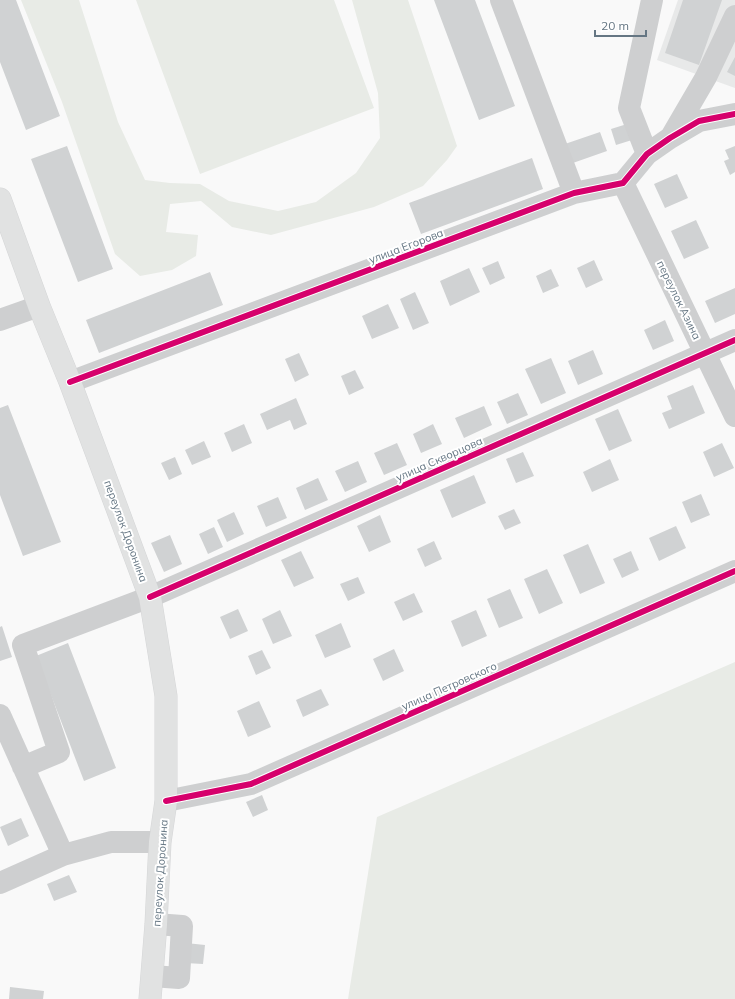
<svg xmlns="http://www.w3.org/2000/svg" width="735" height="999" font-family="Mulish,sans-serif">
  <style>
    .built { fill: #e8e9e9 }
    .green { fill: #e8ebe6 }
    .building { fill: #d0d2d3 }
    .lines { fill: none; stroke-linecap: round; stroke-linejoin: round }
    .major-casing { stroke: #d5d6d7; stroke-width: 23 }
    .minor { stroke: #cecfd0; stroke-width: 22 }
    .major { stroke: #e1e2e2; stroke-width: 22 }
    .cycleway-casing { stroke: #fff; stroke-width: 8 }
    .cycleway { stroke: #d6006c; stroke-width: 6 }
    .labels { text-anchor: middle; stroke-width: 4; stroke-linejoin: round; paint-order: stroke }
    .street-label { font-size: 11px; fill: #657683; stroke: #fff }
  </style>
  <rect width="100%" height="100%" fill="#f9f9f9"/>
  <path class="built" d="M678,0H735V88L657,60Z"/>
  <path class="green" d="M21,0H79L118,122L145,180L170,183L200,184L229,201L278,211L316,202L356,173L380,138L378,93L352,0H408L457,146L447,160L423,186L374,207L271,235L232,227L201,201L170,204L166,232L198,235L196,256L172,270L140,276L115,254L62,102Z
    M136,0H334L374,108L200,174Z
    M735,662V999H348L377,817Z"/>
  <path class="building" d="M0,0H16L60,116L26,130L0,62Z
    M434,0H475L515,106L479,120Z
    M683,0H722L699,65L665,53Z
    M735,57V76L727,72Z
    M627,124L632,140L616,145L611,129Z
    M600,132L607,151L570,164L562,145Z
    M67,146L113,269L78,282L31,159Z
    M735,146V172L730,175L724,161L729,159L725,150Z
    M532,158L543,189L421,234L409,203Z
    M677,174L688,198L665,208L654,184Z
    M696,220L709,248L684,259L671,231Z
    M594,260L603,280L586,288L577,268Z
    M498,261L505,278L490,285L482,268Z
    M469,268L480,292L450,306L440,281Z
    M551,269L559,286L543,293L536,276Z
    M210,272L223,305L99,353L86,320Z
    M735,288V314L715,323L705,301Z
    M415,292L429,323L413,330L400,299Z
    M388,304L399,328L372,339L362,316Z
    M665,320L674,341L653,350L644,330Z
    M593,350L603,374L578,385L568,361Z
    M299,353L309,375L295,382L285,359Z
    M551,358L566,393L541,404L525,369Z
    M355,370L364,388L349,395L341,376Z
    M693,385L705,413L669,429L662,413L672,409L667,396Z
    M518,393L528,415L507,424L497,402Z
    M296,398L307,424L294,430L290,420L267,430L260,414Z
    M8,405L61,542L23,556L0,495V408Z
    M484,406L492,425L464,438L455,418Z
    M618,409L632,441L609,451L595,419Z
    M244,424L252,443L232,452L224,433Z
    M433,424L442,444L421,453L413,434Z
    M204,441L211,457L192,465L185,450Z
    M397,443L407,465L384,475L374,453Z
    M722,443L734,468L714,477L703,452Z
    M523,452L534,476L516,483L506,459Z
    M175,457L182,474L169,480L161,463Z
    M610,459L619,480L592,492L583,472Z
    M358,461L367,482L345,492L335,471Z
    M474,475L486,503L452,518L440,490Z
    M318,478L328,500L305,510L296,488Z
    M701,494L710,515L691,523L682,502Z
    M278,497L287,518L266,527L257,506Z
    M514,509L521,523L505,530L498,516Z
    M234,512L244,534L227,542L217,520Z
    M380,515L391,542L369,552L357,526Z
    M676,526L686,548L659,561L649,538Z
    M214,527L223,547L208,554L199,534Z
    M170,535L182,564L164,572L151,543Z
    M434,541L442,559L425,567L417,549Z
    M588,544L605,583L580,594L563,555Z
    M301,551L314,578L294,587L281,560Z
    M631,551L639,570L622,578L613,559Z
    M547,569L563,603L539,614L524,579Z
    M358,577L365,593L348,601L340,584Z
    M510,589L523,618L499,628L487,599Z
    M414,593L423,612L403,621L394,602Z
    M238,609L248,631L230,639L220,617Z
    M280,610L292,636L273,644L262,619Z
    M476,610L487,636L462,647L451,621Z
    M341,623L351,647L325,658L315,635Z
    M2,626L12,657L0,661V627Z
    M68,643L116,768L84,781L36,656Z
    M394,649L404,671L383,681L373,659Z
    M262,650L271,668L256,675L248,656Z
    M321,689L329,705L303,717L296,700Z
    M259,701L271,727L248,737L237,711Z
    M262,795L268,810L253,817L246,802Z
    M21,818L29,836L8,846L0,827Z
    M69,875L77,892L54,901L47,884Z
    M186,943L205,945L203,964L185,963Z
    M10,987L44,991L43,999H9Z"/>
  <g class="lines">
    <g class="major-casing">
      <path id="major" d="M0,199L39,306L70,382L150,597L166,696V801L160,842L156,924L150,999"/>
    </g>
    <path class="minor" d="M501,0L574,193
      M671,137L706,77L735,16
      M647,154L629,108L652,0
      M623,183L735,416
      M0,320L39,306
      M70,382L574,193L623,183L647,154L670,138L699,121L735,114
      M0,715L63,855
      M23,767L59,752L23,645L150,597L735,340
      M166,801L251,784L735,571
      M0,883L63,855L111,842H160
      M152,976L179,978L182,926L156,924"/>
    <use href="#major" class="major"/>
    <g class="cycleway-casing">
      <path id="cycleway" d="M70,382L574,193L623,183L647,154L670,138L699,121L735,114
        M150,597L735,340
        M166,801L251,784L735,571"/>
    </g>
    <use href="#cycleway" class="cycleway"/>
  </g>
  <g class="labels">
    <g class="street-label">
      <text transform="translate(406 246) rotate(-21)" y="4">улица Егорова</text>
      <text transform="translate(679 300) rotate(64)" y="4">переулок Азина</text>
      <text transform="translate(439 459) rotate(-24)" y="4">улица Скворцова</text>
      <text transform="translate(126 531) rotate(70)" y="4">переулок Доронина</text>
      <text transform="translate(449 686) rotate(-24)" y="4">улица Петровского</text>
      <text transform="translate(160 873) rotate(-86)" y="4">переулок Доронина</text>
    </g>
  </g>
  <path d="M595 30v6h51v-6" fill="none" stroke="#657683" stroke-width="2"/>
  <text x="601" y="30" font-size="12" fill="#657683" stroke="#ffffff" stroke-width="3" paint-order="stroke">20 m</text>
</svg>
